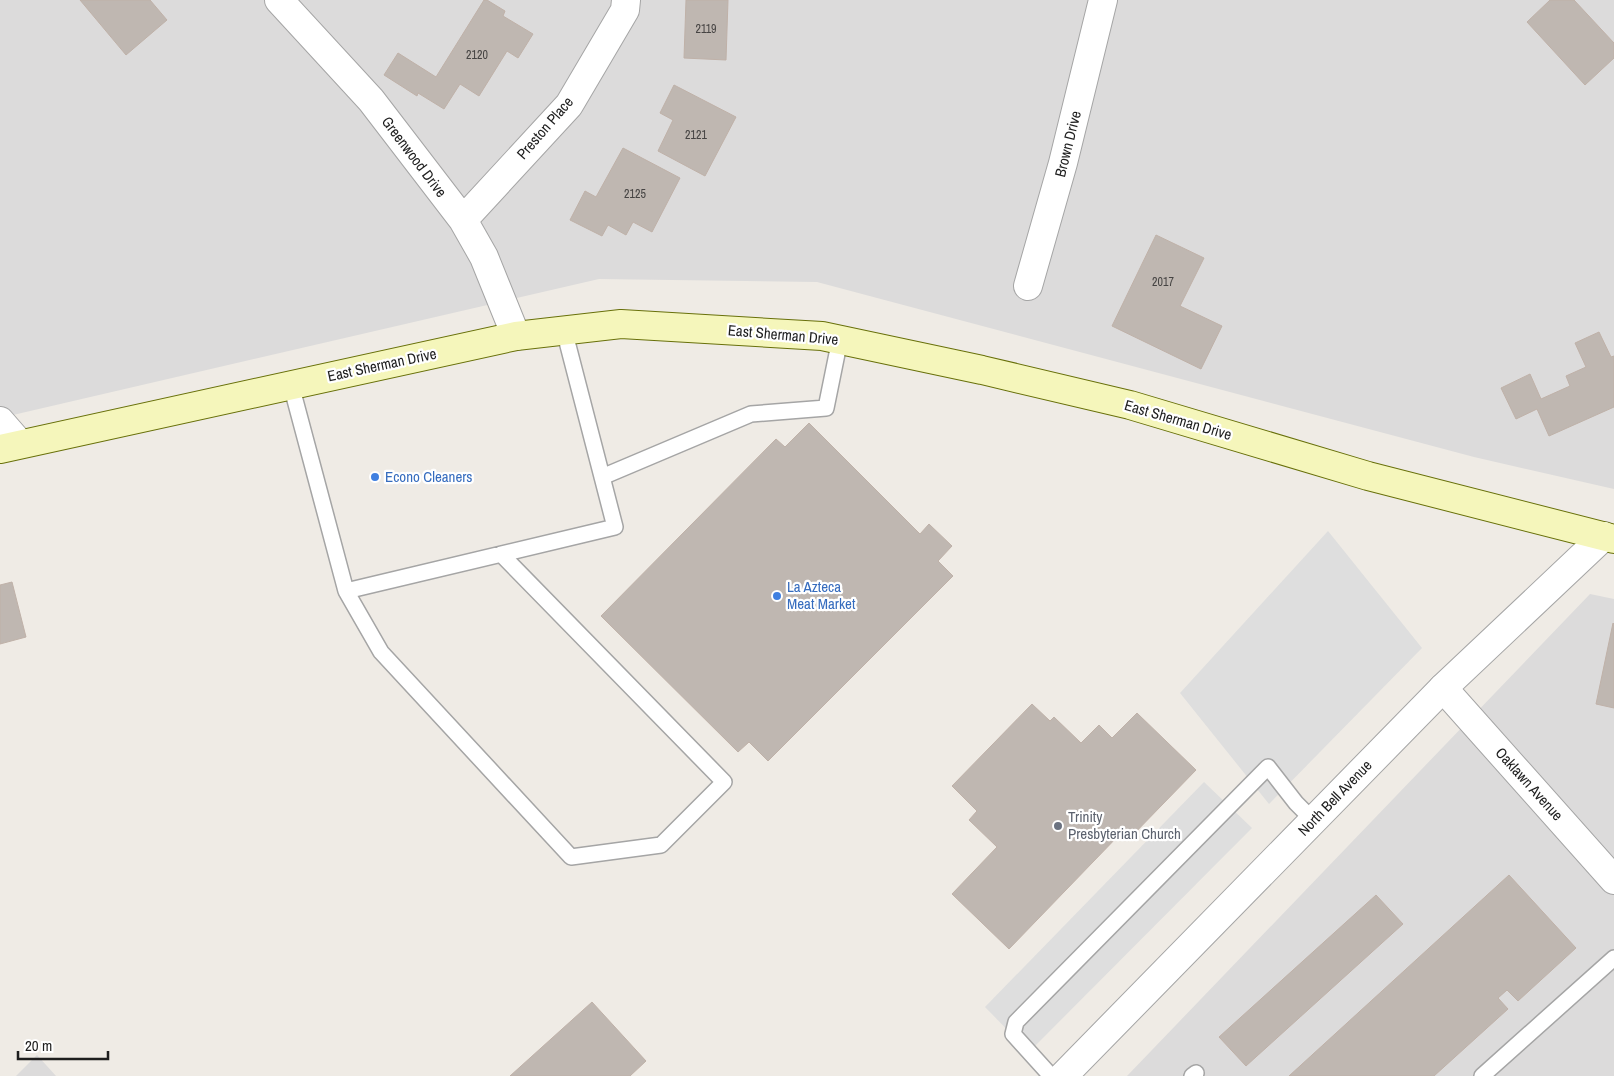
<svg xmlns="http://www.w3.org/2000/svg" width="1614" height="1076" font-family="'Archivo Narrow',sans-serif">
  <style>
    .residential { fill: #dcdbdb }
    .parking { fill: #dedede }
    .building { fill: #bfb7b1; stroke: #bfb1a8 }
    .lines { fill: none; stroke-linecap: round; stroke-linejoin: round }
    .service-casing { stroke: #a5a5a5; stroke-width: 18 }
    .minor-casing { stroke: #a5a5a5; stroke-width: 30 }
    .tertiary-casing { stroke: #a5a5a5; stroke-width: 30 }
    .secondary-casing { stroke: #68700a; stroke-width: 30 }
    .service { stroke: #fff; stroke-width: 15 }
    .minor { stroke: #fff; stroke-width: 28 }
    .tertiary { stroke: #fff; stroke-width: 28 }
    .secondary { stroke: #f5f6bb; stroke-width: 28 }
    .shop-dot { fill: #3f7fe0; stroke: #fff; stroke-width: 2 }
    .worship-dot { fill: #6b7280; stroke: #fff; stroke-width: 2 }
    .labels { text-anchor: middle; stroke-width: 4.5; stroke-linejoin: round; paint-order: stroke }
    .number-label { font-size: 12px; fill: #464443 }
    .street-label { font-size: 15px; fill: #1e1e1e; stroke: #fff }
    .shop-label { font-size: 15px; fill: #366cbe; stroke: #fff; text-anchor: start }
    .worship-label { font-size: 15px; fill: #5b616d; stroke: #fff; text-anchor: start }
  </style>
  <rect width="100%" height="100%" fill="#efebe5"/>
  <path class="residential" d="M0,0H1614V489L1474,457L817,282L599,279L0,418Z
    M1590,594L1614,599V1076H1127Z
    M37,1055L56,1076H16Z"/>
  <path class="parking" d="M1328,531L1422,648L1269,804L1180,693Z
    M1204,782L1252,828L1029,1052L985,1007Z"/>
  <path class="building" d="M80,0H150L167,20L126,55Z
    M484,0H487L505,11L503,16L533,34L518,58L507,51L479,96L460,84L444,109L418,93L417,96L384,75L398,53L436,77Z
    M686,0H728L726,60L684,58Z
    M1550,0H1574L1614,43V58L1585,85L1527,22Z
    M674,85L736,117L705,176L658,151L673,120L660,113Z
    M623,148L680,178L652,232L633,222L626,235L608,225L602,236L570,220L585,191L596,197Z
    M1156,235L1204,258L1180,306L1222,326L1201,369L1112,326Z
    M1599,332L1611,357L1614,356V407L1549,436L1537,409L1516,419L1501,388L1530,374L1541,399L1570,386L1566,376L1586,367L1575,343Z
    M809,423L920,534L929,524L952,546L938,561L953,576L768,761L749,742L738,752L601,616L776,439L785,447Z
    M12,582L26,637L0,644V585Z
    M1613,623L1614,624V708L1596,704Z
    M1032,704L1050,721L1054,717L1081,743L1099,725L1112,738L1137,713L1196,770L1128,840L1121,833L1009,949L952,894L997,847L969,820L977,811L952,786Z
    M1509,875L1576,948L1518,1001L1507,990L1498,998L1508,1009L1434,1076H1289Z
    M1376,895L1403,924L1246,1066L1219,1037Z
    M592,1002L646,1061L630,1076H510Z"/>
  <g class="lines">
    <g class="service-casing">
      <path id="service" d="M291,385L346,591L615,527L564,330
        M602,477L751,414L826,408L840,339
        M346,591L381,652L571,857L661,845L724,782L501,554
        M1051,1076L1013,1034L1016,1022L1268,767L1296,803L1313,820
        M1192,1076L1196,1073
        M1482,1076L1614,958"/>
    </g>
    <g class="minor-casing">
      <path id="minor" d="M279,0L371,100L463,220L484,257L516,336
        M463,220L569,105L625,10L626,0
        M1028,286L1063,163L1103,0
        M0,421L20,444
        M1443,688L1614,880"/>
    </g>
    <g class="tertiary-casing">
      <path id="tertiary" d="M1063,1076L1443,688L1604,536"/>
    </g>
    <g class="secondary-casing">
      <path id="secondary" d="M0,449L516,336L621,324L822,336L982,370L1130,405L1368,476L1614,539"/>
    </g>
    <use href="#service" class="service"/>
    <use href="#minor" class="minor"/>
    <use href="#tertiary" class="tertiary"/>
    <use href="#secondary" class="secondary"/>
  </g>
  <g class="shop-dot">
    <circle cx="375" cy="477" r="5"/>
    <circle cx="777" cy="596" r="5"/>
  </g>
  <circle class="worship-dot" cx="1058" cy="826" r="5"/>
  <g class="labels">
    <g class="number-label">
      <text x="706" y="33">2119</text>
      <text x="477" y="59">2120</text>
      <text x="696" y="139">2121</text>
      <text x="635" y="198">2125</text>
      <text x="1163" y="286">2017</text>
    </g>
    <g class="street-label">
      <text transform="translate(545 128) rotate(-49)" y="5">Preston Place</text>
      <text transform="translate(1068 144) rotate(-76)" y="5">Brown Drive</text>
      <text transform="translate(414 157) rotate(53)" y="5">Greenwood Drive</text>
      <text transform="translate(783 335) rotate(5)" y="5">East Sherman Drive</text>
      <text transform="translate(382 365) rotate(-12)" y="5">East Sherman Drive</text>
      <text transform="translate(1178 420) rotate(16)" y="5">East Sherman Drive</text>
      <text transform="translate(1529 784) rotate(48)" y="5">Oaklawn Avenue</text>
      <text transform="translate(1335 798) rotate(-46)" y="5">North Bell Avenue</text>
    </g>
    <g class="shop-label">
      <text x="385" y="482">Econo Cleaners</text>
      <text x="787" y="592">La Azteca<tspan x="787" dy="17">Meat Market</tspan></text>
    </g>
    <g class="worship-label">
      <text x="1068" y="822">Trinity<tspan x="1068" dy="17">Presbyterian Church</tspan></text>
    </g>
  </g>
  <path d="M18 1051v8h90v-8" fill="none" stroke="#1e1e1e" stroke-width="2.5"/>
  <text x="25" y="1051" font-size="15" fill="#1e1e1e" stroke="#ffffff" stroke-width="4" paint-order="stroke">20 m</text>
</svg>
